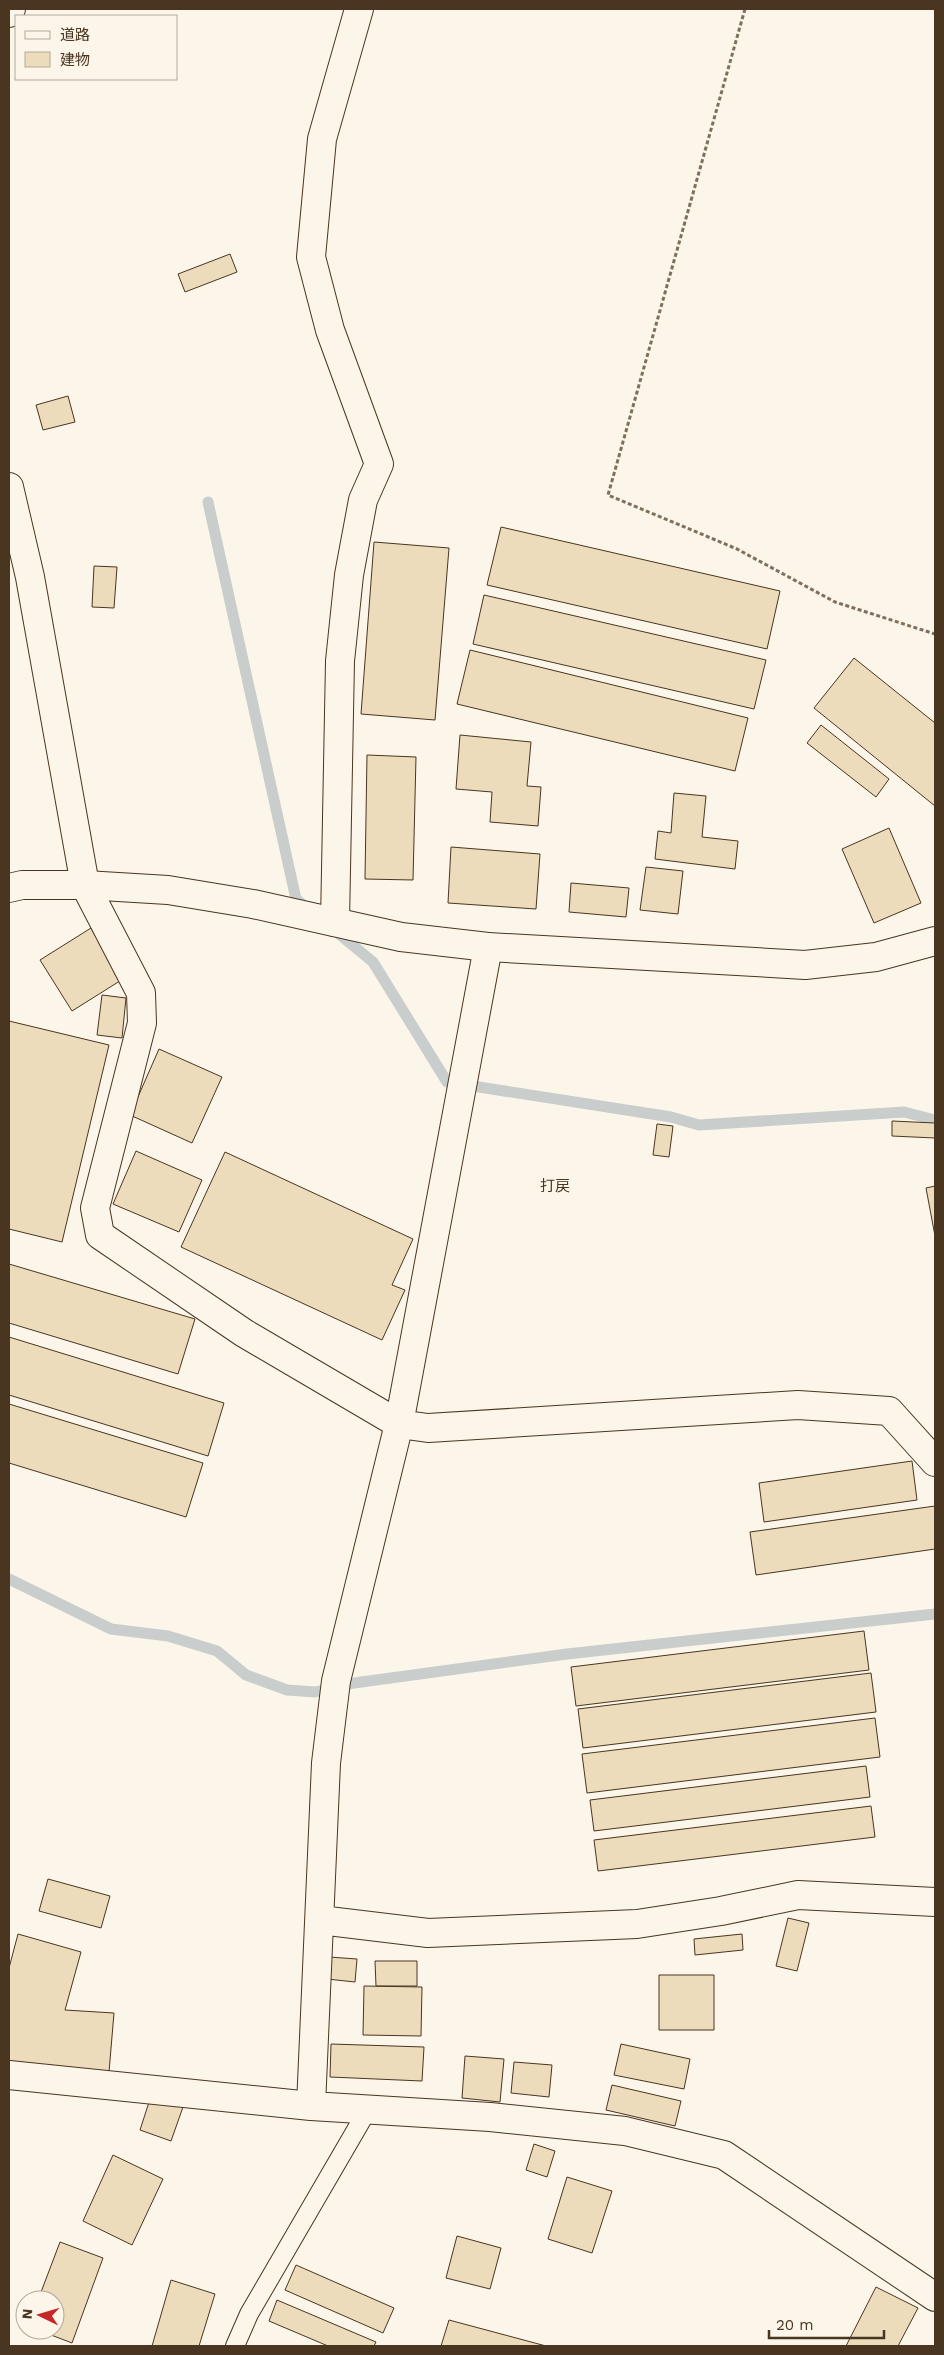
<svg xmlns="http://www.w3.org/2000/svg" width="944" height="2355" font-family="'Work Sans','Noto Sans JP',sans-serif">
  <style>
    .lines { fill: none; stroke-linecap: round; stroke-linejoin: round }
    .stream { stroke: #c9cecd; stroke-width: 11 }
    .building { fill: #ecdcbc; stroke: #4a3520 }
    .lane-casing { stroke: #4a3520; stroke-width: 20 }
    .street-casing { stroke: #4a3520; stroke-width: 30 }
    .secondary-casing { stroke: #4a3520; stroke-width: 30 }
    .path { stroke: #7f6f5c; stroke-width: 3; stroke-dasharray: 4 2.5; stroke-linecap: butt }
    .lane { stroke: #fbf6e9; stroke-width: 18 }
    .street { stroke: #fbf6e9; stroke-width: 28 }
    .secondary { stroke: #fbf6e9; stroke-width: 28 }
    .labels { text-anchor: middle; stroke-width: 4; stroke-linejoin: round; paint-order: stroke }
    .quarter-label { font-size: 15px; fill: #4a3520; stroke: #fbf6e9 }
  </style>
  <rect width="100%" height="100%" fill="#fbf6e9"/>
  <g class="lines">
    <path class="stream" d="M208,502L296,899L307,908
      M333,929L373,962L447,1082L671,1117L699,1125L904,1112L935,1120
      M9,1579L111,1629L168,1636L217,1651L246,1675L287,1690L315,1692L354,1683L567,1654L935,1614"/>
  </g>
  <path class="building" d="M230,254L237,272L185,292L178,274Z
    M68,396L75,422L43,430L36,405Z
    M501,527L780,591L767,649L487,585Z
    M374,542L449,548L435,720L361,714Z
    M94,566L117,567L114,608L92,607Z
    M484,595L766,660L754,709L473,644Z
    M470,650L748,718L735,771L457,704Z
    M854,658L935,723V806L814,708Z
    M821,725L889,779L876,797L807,743Z
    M460,735L531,742L527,786L541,787L538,826L490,822L492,792L456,789Z
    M367,755L416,757L413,880L365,879Z
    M674,793L706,796L702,837L738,841L735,869L655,859L658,831L671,833Z
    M889,828L921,903L874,923L842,849Z
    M451,847L540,854L536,909L448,903Z
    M646,867L683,871L678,914L640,910Z
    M571,883L629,888L626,917L569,912Z
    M91,928L123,979L72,1011L40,960Z
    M102,995L126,998L122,1038L97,1035Z
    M9,1021L109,1045L62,1242L9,1229Z
    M159,1049L222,1077L192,1143L130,1115Z
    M892,1121L935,1123V1138L892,1136Z
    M657,1124L673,1126L669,1157L653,1155Z
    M136,1151L202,1180L179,1232L113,1204Z
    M225,1152L413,1239L392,1285L405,1290L382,1340L181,1247Z
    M935,1186V1236L926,1188Z
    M9,1264L195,1319L178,1374L9,1323Z
    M9,1337L224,1403L208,1456L9,1395Z
    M9,1404L203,1463L186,1517L9,1463Z
    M912,1461L917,1500L764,1522L759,1483Z
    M935,1506V1549L756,1575L750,1532Z
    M864,1631L869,1670L576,1706L571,1667Z
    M871,1673L876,1712L583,1748L578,1709Z
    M875,1718L880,1757L587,1793L582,1754Z
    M866,1766L870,1797L594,1831L590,1800Z
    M871,1806L875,1837L598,1871L594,1840Z
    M48,1879L110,1896L101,1928L39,1911Z
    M788,1918L809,1923L797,1971L776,1966Z
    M18,1934L81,1952L65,2010L114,2013L109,2072L9,2065V1968Z
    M742,1934L743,1950L695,1955L694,1939Z
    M329,1957L357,1959L355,1982L327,1979Z
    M375,1961H417V1986H376Z
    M659,1975H714V2030H659Z
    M364,1986L422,1987L421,2036L363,2035Z
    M331,2044L424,2047L422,2081L330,2077Z
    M621,2044L690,2059L684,2089L614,2075Z
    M465,2056L504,2059L500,2102L462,2098Z
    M514,2062L552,2065L549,2097L511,2093Z
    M612,2085L681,2101L675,2126L606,2110Z
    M151,2096L183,2107L171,2141L140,2130Z
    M534,2144L555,2151L547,2177L526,2170Z
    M113,2155L163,2179L132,2245L83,2221Z
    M567,2177L612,2191L592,2253L548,2239Z
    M457,2236L501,2248L490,2289L446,2278Z
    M60,2242L103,2258L72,2343L38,2330H55V2300H38Z
    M296,2265L394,2308L383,2333L285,2290Z
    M171,2280L215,2294L199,2346H152Z
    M876,2287L918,2308L898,2346H846Z
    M277,2300L376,2342L374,2346H328L269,2321Z
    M449,2320L546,2346H441Z"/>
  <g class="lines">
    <g class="lane-casing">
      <path id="lane" d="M235,2346L249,2314L367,2111"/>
    </g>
    <g class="street-casing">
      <path id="street" d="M9,13L11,9
        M9,487L30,577L85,885L141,993L142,1023L95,1208L100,1235L244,1333L399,1424L428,1428L798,1405L889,1411L935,1462
        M335,922L340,661L349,575L363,500L379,464L330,330L311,257L322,139L359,9
        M320,1920L428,1933L637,1924L721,1911L798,1895L935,1902
        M9,2075L311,2106L490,2117L625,2131L724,2155L935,2297
        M311,2106L326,1763L336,1681L399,1424L488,947"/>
    </g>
    <g class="secondary-casing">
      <path id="secondary" d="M9,888L22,885H85L168,890L253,904L401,937L488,947L755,962L805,965L876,957L935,941"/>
    </g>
    <path class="path" d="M745,9L608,495L737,549L835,602L935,634"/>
    <use href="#lane" class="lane"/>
    <use href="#street" class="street"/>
    <use href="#secondary" class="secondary"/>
  </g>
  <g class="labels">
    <g class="quarter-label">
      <text x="555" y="1191">打戻</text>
    </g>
  </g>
  <rect width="944" height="2355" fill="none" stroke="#4a3520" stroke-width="20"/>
  <rect x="15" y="15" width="162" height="65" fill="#fbf6e9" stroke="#b4a999"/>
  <rect x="25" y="31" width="25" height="8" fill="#fbf6e9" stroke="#b4a999"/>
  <text x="60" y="40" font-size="15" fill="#4a3520">道路</text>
  <rect x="25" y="52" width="25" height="15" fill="#ecdcbc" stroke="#b4a999"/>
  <text x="60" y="65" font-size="15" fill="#4a3520">建物</text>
  <g transform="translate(40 2315) rotate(275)"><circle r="24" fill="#fbf6e9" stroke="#b4a999"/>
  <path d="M0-4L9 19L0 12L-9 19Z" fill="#c62828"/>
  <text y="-8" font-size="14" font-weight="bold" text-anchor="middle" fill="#4a3520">N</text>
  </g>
  <path d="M769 2330v8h115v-8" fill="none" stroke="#4a3520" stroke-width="2.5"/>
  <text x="776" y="2330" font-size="15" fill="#4a3520" stroke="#fbf6e9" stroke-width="4" paint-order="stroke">20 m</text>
</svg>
